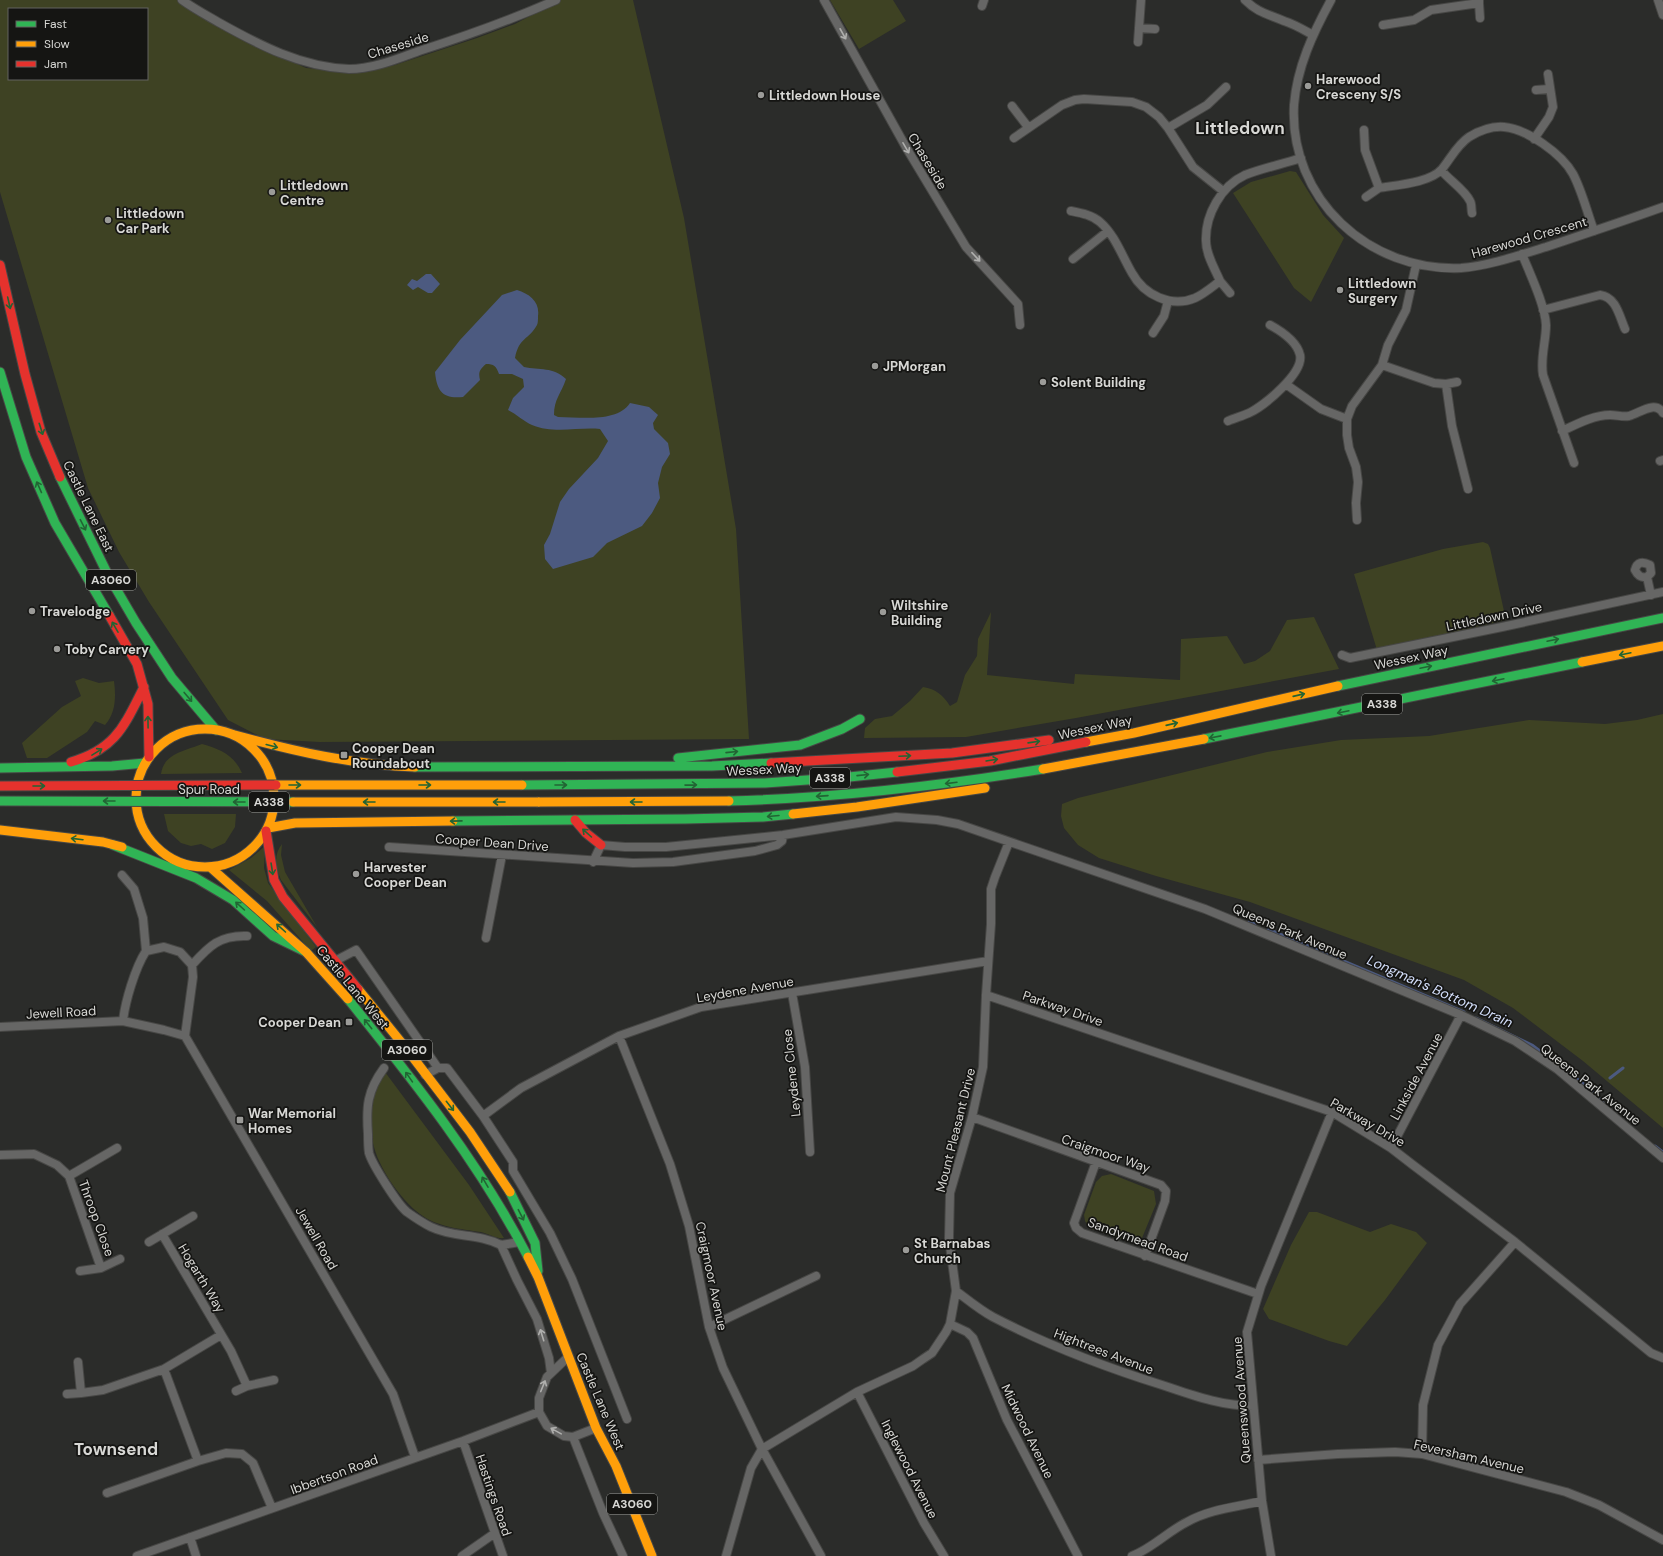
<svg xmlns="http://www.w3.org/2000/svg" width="1663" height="1556" font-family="'DM Sans',sans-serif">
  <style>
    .green { fill: #3e4223; fill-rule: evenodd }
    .water { fill: #4c5a80 }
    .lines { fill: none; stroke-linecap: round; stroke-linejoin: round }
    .stream { stroke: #4c5a80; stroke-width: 3 }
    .street-casing { stroke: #474745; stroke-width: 10 }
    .fast-casing { stroke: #474745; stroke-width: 11 }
    .slow-casing { stroke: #474745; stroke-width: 11 }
    .jam-casing { stroke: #474745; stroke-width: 11 }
    .street { stroke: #666665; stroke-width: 8 }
    .fast { stroke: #30b455; stroke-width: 9 }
    .slow { stroke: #ff9f0a; stroke-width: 9 }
    .jam { stroke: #e5322d; stroke-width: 9 }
    .fast-bridge-casing { stroke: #474745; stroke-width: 11; stroke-linecap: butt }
    .slow-bridge-casing { stroke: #474745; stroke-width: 11; stroke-linecap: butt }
    .jam-bridge-casing { stroke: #474745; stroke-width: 11; stroke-linecap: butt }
    .fast-bridge { stroke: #30b455; stroke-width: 9 }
    .slow-bridge { stroke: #ff9f0a; stroke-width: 9 }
    .jam-bridge { stroke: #e5322d; stroke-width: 9 }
    .oneway { stroke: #afafad }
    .oneway2 { stroke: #226434 }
    .poi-dot { fill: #9b9b98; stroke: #151513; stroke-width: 1.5 }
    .labels { text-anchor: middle; stroke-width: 3.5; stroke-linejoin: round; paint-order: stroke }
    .shield { fill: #151513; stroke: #9d9d9a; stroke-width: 1 }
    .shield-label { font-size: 12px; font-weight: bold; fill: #d7d7d4 }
    .street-label { font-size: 13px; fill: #d7d7d4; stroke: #151513 }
    .poi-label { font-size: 13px; font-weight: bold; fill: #d7d7d4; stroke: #151513; text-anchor: start }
    .water-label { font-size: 14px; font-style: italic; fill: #d3defa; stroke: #151513 }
    .district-label { font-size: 17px; font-weight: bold; fill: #d7d7d4; stroke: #151513 }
  </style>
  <rect width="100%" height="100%" fill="#2b2c2a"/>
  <path class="green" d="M0,0H182L249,42L306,68L349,72L370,71L395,65L477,38L515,24L560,0H633L684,218L736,529L749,739L320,742L265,739L228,720L149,602L119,552L88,488L0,192ZM9,9H147V79H9Z
    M830,0H893L906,21L859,49Z
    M1290,171L1296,172L1323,215L1344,238L1311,302L1294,288L1233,193L1251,182Z
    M1483,542L1488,544L1490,548L1506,620L1377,650L1354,574L1443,549Z
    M991,612L987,675L1074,684L1075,674L1180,680L1181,639L1227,636L1244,664L1255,661L1270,651L1287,620L1314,617L1339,669L1076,718L966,737L864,738L865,728L875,719L892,716L910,701L923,687C936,689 943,695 950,706L957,702L965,675L977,656L978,639Z
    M83,678L99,683L114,681C116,696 116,713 105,725L95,721L87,732L47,758H27L22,743L62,707L81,696L75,681Z
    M1663,714V1128L1583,1061L1513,1008L1464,980L1250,902L1156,876L1099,858L1078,845L1064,828L1061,816L1062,804L1078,798L1267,752L1341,740L1429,736L1529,720L1605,724L1637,720Z
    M202,744C220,749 234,755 242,773L161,774C164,753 185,751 202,744Z
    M164,814H236L235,827L225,843L212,849L201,844L191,846L181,843L168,831Z
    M282,844L281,855L285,872L317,927L281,880C276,868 273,855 282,844Z
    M265,846L264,868L268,883L316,947L311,951L267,901L229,870L251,858Z
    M385,1072L469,1185L504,1238C497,1239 489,1234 481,1232C460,1229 437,1227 420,1214C400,1199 378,1167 373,1143C370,1130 371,1117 372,1103C374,1093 378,1080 385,1072Z
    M1111,1174L1154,1191L1156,1204L1142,1238L1133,1243L1089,1228L1085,1221L1084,1215L1096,1182L1102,1176Z
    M1309,1212H1317L1370,1232L1391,1224L1416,1232L1427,1243L1385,1300L1347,1346L1329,1341L1269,1319L1263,1309L1291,1245Z"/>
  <path class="water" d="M426,274H431L440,284L432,293H428L418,287L413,290L407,285L412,279L417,281Z
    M517,290C530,294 540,302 538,316C538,319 538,323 537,325C529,340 519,337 515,358L524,367C539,370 554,367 566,379C561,394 554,399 554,415L558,417C580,417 617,423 630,403L649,407L658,415L653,423L654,429L668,443L670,454L662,467L658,483L660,498L652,513L642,526L607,543L593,557L553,569L545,559L544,545L550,534L560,502L569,489L598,458L608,441L600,429C578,427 553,434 532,425C525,422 516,414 508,410L513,398L524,387L523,379L512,374H499C496,366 494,364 486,364C480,369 478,372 480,380L463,397C443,399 437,392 435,372L460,340L502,295Z"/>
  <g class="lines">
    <path class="stream" d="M1249,922L1255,924
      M1268,929L1464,1012
      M1476,1018L1532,1045L1593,1091L1603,1103
      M1610,1078L1623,1068
      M1655,1146L1663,1152"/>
    <g class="street-casing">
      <path id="street" d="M182,0C193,8 206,15 218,22C259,45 301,67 349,69C373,69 397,59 419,51C466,36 511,20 556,0
        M824,0L907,149L966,247L1018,304L1020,325
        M1245,0C1258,13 1268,14 1284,21C1294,24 1304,30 1313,35
        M1331,0C1313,33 1297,67 1294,105C1289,199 1369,272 1461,268C1488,266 1520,255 1546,247C1585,234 1624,221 1663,207
        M1658,0L1663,15
        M1479,3L1480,18
        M982,6L984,0
        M1383,25L1414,20L1431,10L1479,3V0
        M1139,28L1155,29
        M1138,42L1141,0
        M1536,90L1549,89
        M1012,106L1028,127
        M1168,128L1207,105L1226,87
        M1364,130L1365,150L1379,188C1396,185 1430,183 1442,169C1451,158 1457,145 1469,137C1479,131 1492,126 1504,127C1527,129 1562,154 1573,174C1582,191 1587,212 1594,231
        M1014,138L1062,105L1075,100L1084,99L1132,102L1146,107L1159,117L1168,128L1193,167L1223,191
        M1534,139L1549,117L1553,107L1548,74
        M1441,170C1449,180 1465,190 1470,201C1472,204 1471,209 1472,213
        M1366,197L1379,188
        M1071,211C1081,213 1092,215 1100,222C1115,235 1122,256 1132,273C1144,295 1171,308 1195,298C1204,294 1212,287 1220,281C1215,269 1206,255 1206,241C1205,215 1221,186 1245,175C1263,168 1283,164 1301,158
        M1522,254C1530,274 1545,305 1546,325C1546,342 1540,358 1543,375L1574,463
        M1073,259L1108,231
        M1220,281L1230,293
        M1543,310L1600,295C1616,297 1619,315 1625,329
        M1153,333L1164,316L1168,301
        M1382,365L1434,383L1446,384L1452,426L1468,489
        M1446,384L1457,382
        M1287,385L1321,409L1347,419
        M1228,421C1235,418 1242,416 1249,413C1264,406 1304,373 1300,355C1297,342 1281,331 1270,325
        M1562,431C1577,424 1594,415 1610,415C1617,415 1622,417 1629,416C1640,413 1655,400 1663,413
        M1660,461L1663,460
        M1357,520L1356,503L1358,482L1356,467L1349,448L1347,435V419L1352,406L1382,365L1388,345L1406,310L1416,265
        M1647,577L1651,573L1650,565C1642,561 1637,562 1635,570C1638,576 1641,578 1647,577L1651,595
        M1342,655L1350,658L1502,627L1663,592
        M389,847L633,863L673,862L755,851L777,845L782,841L783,835
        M593,862L601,845L625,847H666L783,835L896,817L937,820L958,824L1205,909L1461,1015L1515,1041L1557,1069L1663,1158
        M122,875L134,889L143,918L146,951
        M486,938L502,855
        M335,961L356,950L438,1068
        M192,965C209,946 220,935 247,936
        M792,993L805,1067L810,1152
        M986,995L1332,1112L1391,1148L1413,1165L1515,1242L1651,1353L1663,1358
        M123,1021C125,1002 135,968 146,951L164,947L180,952L192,965L193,977L185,1036
        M0,1027L123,1021L164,1030L185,1036L393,1394L415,1457
        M619,1036L670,1164L689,1226L709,1327L723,1368L762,1449L821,1556
        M384,1068C367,1091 366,1107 368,1134C368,1140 368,1147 369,1153C372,1164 398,1205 407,1212C414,1217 423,1223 431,1227C454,1238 478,1233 501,1245
        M425,1075L438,1068H447L483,1116L513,1162V1171L550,1233L572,1279L627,1419
        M483,1116L521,1088L619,1036L701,1007L988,961
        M972,1117L1161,1185L1166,1191L1165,1201L1145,1256
        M1391,1148L1461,1015
        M0,1155L34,1154L57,1165L69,1176L101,1268
        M1096,1162L1074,1223L1076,1228L1082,1233L1258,1294
        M69,1176L117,1148
        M162,1234L231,1351L247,1386
        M149,1242L193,1216
        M501,1245L517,1280L537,1319L549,1358L551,1373
        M501,1245L520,1242
        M80,1271L101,1268L120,1259
        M956,1291C968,1300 980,1310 993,1317C1047,1345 1105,1367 1162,1385C1192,1395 1221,1406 1253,1406
        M950,1324L967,1332L973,1338L1007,1420L1078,1556
        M709,1327L816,1276
        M568,1357L547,1377L539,1398V1412L547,1426L564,1436L573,1437L596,1428
        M164,1369L198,1461
        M236,1391L247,1386L274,1380
        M857,1392L924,1523L944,1556
        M81,1393L103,1390L164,1369L221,1335
        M67,1394L81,1393L78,1362
        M573,1437L603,1513L623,1556
        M463,1441L503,1556
        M1422,1454L1423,1405L1438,1345L1460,1304L1515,1242
        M1258,1460L1338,1454L1395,1452L1422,1454L1566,1492L1599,1505L1663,1540
        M107,1493L198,1461L226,1453L242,1454L253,1463L272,1508
        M190,1537L196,1556
        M137,1556L463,1441L539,1412
        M462,1556L495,1533
        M726,1556L751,1468L762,1449L857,1392L913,1366L923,1359L932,1353L946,1332L950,1324L956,1291L949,1238L950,1193L972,1117L983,1067L986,995L991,924V889L995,877L1009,842
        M1132,1556C1153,1548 1167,1532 1187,1522C1210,1509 1237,1507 1262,1501
        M1271,1556L1262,1501L1247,1332L1261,1286L1332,1112"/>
    </g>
    <g class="fast-casing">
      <path id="fast" d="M0,372L26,457L55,523L109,615
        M60,477L108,575L136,623L172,678L216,730
        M1338,686L1663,618
        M1204,739L1582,662
        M678,758L800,745L842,729L860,719
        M415,767L712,766L771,763
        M0,768L112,766L145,763
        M522,785L765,783L849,777L897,772
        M729,801C835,798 939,786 1043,769
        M453,821L685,819L763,817L793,814
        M113,845L196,878L233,900L273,936L306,952
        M348,999C414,1081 480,1164 528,1257
        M510,1192L535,1243L538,1271"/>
    </g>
    <g class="slow-casing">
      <path id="slow" d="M1582,662L1663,646
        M136 798a69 69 0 1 1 138 0a69 69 0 1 1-138 0Z
        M235,735C294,751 353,765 415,767
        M1086,742L1134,733L1338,686
        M1043,769L1204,739
        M538,802L729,801
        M793,814L857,807L985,788
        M268,828L295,823L453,821
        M0,830L103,842L122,847
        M210,867L306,952L348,999
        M358,989L405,1047L470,1132L510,1192
        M528,1257L538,1277L596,1428L616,1466L652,1556"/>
    </g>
    <g class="jam-casing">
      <path id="jam" d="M0,265L25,374L41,432L60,477
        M109,615L137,664L148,704L149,757
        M71,762C116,749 124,726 144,687
        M771,763L952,753L1049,740
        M897,772L990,761L1086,742
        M575,820L586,833L601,845
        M266,831L274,880L283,897L358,989"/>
    </g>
    <use href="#street" class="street"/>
    <use href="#fast" class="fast"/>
    <use href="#slow" class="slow"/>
    <use href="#jam" class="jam"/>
    <g class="fast-bridge-casing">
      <path id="fast-bridge" d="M0,801L293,802"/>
    </g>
    <g class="slow-bridge-casing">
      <path id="slow-bridge" d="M276,785H522
        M293,802H538"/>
    </g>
    <g class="jam-bridge-casing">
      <path id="jam-bridge" d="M0,786L276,785"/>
    </g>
    <use href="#fast-bridge" class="fast-bridge"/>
    <use href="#slow-bridge" class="slow-bridge"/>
    <use href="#jam-bridge" class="jam-bridge"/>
  </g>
  <defs><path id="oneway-shaft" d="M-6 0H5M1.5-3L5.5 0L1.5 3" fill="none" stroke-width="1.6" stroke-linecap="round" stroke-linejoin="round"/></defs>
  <g class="oneway">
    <use href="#oneway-shaft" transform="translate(843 34) rotate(61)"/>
    <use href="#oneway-shaft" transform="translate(906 148) rotate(60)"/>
    <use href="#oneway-shaft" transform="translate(976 257) rotate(47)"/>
    <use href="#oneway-shaft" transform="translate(542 1335) rotate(-107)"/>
    <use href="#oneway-shaft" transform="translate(543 1386) rotate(-68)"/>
    <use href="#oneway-shaft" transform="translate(556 1431) rotate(-151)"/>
  </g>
  <g class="oneway2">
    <use href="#oneway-shaft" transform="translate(9 303) rotate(77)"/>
    <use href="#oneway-shaft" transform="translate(41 429) rotate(72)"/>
    <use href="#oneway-shaft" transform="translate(39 487) rotate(-114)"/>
    <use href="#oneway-shaft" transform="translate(83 525) rotate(63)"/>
    <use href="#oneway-shaft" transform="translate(115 627) rotate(-120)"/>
    <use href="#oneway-shaft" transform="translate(1553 640) rotate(-12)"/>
    <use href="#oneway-shaft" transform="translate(1625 654) rotate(168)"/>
    <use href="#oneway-shaft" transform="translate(1426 667) rotate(-12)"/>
    <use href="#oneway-shaft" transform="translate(1498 680) rotate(168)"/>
    <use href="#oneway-shaft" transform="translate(1299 695) rotate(-13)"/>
    <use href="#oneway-shaft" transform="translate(188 697) rotate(50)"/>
    <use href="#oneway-shaft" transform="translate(1343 712) rotate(168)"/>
    <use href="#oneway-shaft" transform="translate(148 722) rotate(-91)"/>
    <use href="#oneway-shaft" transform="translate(1172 724) rotate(-13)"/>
    <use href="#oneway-shaft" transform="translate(1215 737) rotate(169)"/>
    <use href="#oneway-shaft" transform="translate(1034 742) rotate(-8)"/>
    <use href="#oneway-shaft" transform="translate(272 746) rotate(15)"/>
    <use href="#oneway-shaft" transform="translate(97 752) rotate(-32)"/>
    <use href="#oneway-shaft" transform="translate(732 752) rotate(-6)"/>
    <use href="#oneway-shaft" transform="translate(905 756) rotate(-3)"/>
    <use href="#oneway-shaft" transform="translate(992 760) rotate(-9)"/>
    <use href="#oneway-shaft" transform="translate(863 775) rotate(-6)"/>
    <use href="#oneway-shaft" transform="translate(951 783) rotate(173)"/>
    <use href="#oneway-shaft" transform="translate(295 785)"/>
    <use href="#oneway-shaft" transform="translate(425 785)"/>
    <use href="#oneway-shaft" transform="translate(561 785)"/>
    <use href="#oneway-shaft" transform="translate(691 785) rotate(-1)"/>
    <use href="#oneway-shaft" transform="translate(39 786)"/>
    <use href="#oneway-shaft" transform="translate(822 796) rotate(176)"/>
    <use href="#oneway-shaft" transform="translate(109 801) rotate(-180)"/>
    <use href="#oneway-shaft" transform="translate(239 802) rotate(-180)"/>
    <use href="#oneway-shaft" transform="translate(369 802) rotate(-180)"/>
    <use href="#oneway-shaft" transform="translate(499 802) rotate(-180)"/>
    <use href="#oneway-shaft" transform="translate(636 802) rotate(180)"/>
    <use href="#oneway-shaft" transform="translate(773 816) rotate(175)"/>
    <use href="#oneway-shaft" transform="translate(456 821) rotate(179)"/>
    <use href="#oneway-shaft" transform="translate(587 833) rotate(-138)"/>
    <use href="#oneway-shaft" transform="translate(77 839) rotate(-173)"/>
    <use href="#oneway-shaft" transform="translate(272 869) rotate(81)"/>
    <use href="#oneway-shaft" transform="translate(240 906) rotate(-138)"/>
    <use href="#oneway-shaft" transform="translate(281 928) rotate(-138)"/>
    <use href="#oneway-shaft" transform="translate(368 1024) rotate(-129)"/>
    <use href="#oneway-shaft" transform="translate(409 1077) rotate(-125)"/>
    <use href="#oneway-shaft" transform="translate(450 1106) rotate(52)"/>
    <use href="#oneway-shaft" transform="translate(485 1182) rotate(-120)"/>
    <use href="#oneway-shaft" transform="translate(521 1215) rotate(63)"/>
  </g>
  <g class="poi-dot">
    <circle cx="1308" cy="86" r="4"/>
    <circle cx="761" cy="95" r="4"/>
    <circle cx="272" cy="192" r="4"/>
    <circle cx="108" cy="220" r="4"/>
    <circle cx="1340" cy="290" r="4"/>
    <circle cx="875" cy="366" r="4"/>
    <circle cx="1043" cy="382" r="4"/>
    <circle cx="32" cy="611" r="4"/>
    <circle cx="883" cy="612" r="4"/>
    <circle cx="57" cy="649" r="4"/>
    <rect x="340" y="751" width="8" height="8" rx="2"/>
    <circle cx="356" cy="874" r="4"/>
    <rect x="345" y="1018" width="8" height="8" rx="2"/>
    <rect x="236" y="1116" width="8" height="8" rx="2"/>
    <circle cx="906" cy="1250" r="4"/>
  </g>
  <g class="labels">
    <g class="shield">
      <rect x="86" y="570" width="50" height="20" rx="3"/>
      <rect x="1362" y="694" width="40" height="20" rx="3"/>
      <rect x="810" y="768" width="40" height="20" rx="3"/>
      <rect x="249" y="792" width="40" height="20" rx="3"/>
      <rect x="382" y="1040" width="50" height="20" rx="3"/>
      <rect x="607" y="1494" width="50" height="20" rx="3"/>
    </g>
    <g class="shield-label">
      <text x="111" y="584">A3060</text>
      <text x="1382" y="708">A338</text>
      <text x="830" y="782">A338</text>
      <text x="269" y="806">A338</text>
      <text x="407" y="1054">A3060</text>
      <text x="632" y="1508">A3060</text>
    </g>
    <g class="street-label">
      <text transform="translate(398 45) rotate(-17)" y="5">Chaseside</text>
      <text transform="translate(928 161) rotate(59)" y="5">Chaseside</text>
      <text transform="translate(1529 237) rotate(-16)" y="5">Harewood Crescent</text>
      <text transform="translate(89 506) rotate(64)" y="5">Castle Lane East</text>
      <text transform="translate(1494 616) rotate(-12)" y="5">Littledown Drive</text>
      <text transform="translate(1411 657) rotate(-12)" y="5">Wessex Way</text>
      <text transform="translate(1095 727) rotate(-12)" y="5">Wessex Way</text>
      <text transform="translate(764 769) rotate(-3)" y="5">Wessex Way</text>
      <text x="209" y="794">Spur Road</text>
      <text transform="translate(492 842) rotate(4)" y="5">Cooper Dean Drive</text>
      <text transform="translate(1290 931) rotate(23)" y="5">Queens Park Avenue</text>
      <text transform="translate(353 987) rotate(50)" y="5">Castle Lane West</text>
      <text transform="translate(745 989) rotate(-10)" y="5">Leydene Avenue</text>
      <text transform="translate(1063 1008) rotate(19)" y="5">Parkway Drive</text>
      <text transform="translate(61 1012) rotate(-3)" y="5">Jewell Road</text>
      <text transform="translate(791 1073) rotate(-96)" y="5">Leydene Close</text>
      <text transform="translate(1416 1076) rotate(-62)" y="5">Linkside Avenue</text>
      <text transform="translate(1591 1084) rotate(38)" y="5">Queens Park Avenue</text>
      <text transform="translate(1368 1122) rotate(30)" y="5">Parkway Drive</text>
      <text transform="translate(955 1130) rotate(-76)" y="5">Mount Pleasant Drive</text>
      <text transform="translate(1106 1153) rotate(19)" y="5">Craigmoor Way</text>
      <text transform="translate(97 1218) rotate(70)" y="5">Throop Close</text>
      <text transform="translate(317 1238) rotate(60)" y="5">Jewell Road</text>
      <text transform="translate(1138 1239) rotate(20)" y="5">Sandymead Road</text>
      <text transform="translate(712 1276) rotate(78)" y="5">Craigmoor Avenue</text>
      <text transform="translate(202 1278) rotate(59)" y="5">Hogarth Way</text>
      <text transform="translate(1104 1351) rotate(21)" y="5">Hightrees Avenue</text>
      <text transform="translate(1241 1400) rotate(-94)" y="5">Queenswood Avenue</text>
      <text transform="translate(601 1401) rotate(67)" y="5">Castle Lane West</text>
      <text transform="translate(1028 1431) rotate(64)" y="5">Midwood Avenue</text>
      <text transform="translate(1469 1456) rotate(13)" y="5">Feversham Avenue</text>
      <text transform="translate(910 1469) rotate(63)" y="5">Inglewood Avenue</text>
      <text transform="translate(334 1474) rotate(-20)" y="5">Ibbertson Road</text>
      <text transform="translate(494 1495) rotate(71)" y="5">Hastings Road</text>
    </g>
    <g class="poi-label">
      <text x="1316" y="84">Harewood<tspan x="1316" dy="15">Cresceny S/S</tspan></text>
      <text x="769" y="100">Littledown House</text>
      <text x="280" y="190">Littledown<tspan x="280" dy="15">Centre</tspan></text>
      <text x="116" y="218">Littledown<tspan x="116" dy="15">Car Park</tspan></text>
      <text x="1348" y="288">Littledown<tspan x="1348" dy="15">Surgery</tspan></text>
      <text x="883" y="371">JPMorgan</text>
      <text x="1051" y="387">Solent Building</text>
      <text x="891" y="610">Wiltshire<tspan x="891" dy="15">Building</tspan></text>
      <text x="40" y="616">Travelodge</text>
      <text x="65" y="654">Toby Carvery</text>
      <text x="352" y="753">Cooper Dean<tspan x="352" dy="15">Roundabout</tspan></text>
      <text x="364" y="872">Harvester<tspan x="364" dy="15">Cooper Dean</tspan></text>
      <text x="341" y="1027" text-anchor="end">Cooper Dean</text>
      <text x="248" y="1118">War Memorial<tspan x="248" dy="15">Homes</tspan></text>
      <text x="914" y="1248">St Barnabas<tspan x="914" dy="15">Church</tspan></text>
    </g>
    <g class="water-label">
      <text transform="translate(1440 991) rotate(24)" y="5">Longman's Bottom Drain</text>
    </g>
    <g class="district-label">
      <text x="1240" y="134">Littledown</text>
      <text x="116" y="1455">Townsend</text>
    </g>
  </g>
  <rect x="8" y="8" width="140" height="72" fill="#151513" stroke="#636360"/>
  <rect x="16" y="21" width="20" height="6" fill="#30b455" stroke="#636360"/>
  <text x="44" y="28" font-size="12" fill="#d7d7d4">Fast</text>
  <rect x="16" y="41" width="20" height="6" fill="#ff9f0a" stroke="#636360"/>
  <text x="44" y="48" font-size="12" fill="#d7d7d4">Slow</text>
  <rect x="16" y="61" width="20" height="6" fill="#e5322d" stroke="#636360"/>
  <text x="44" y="68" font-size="12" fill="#d7d7d4">Jam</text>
</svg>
